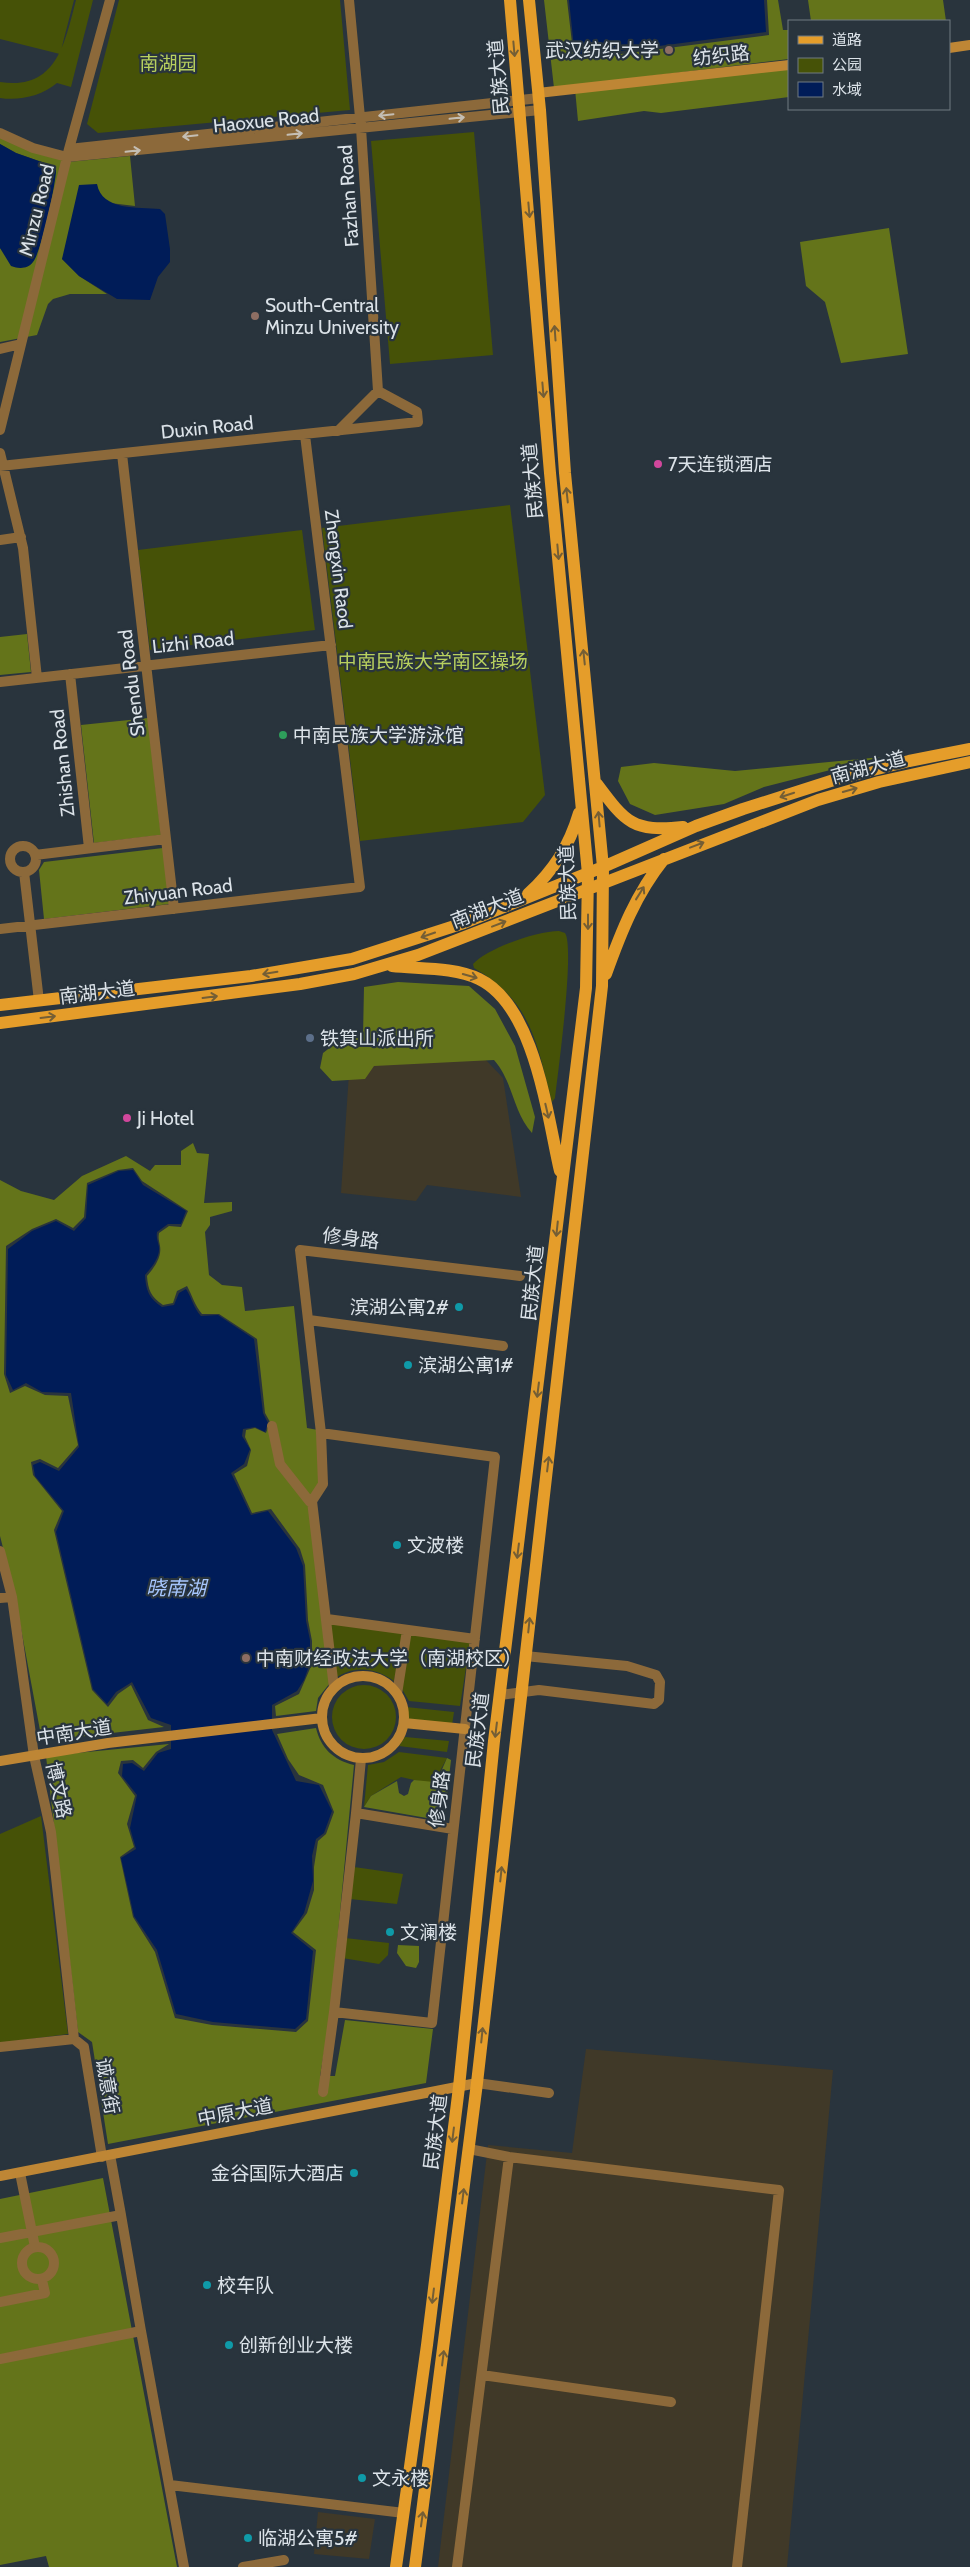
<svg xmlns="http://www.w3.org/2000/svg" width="970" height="2567" font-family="Cabin,'Noto Sans SC',sans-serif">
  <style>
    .industrial { fill: #403928 }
    .green { fill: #465207 }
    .forest { fill: #64741a }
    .water { fill: #001c58 }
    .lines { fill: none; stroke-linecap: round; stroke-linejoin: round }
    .street { stroke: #8c693a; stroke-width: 10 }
    .secondary { stroke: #be8635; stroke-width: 10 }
    .primary { stroke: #e59d2a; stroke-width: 12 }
    .oneway { stroke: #745e35 }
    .oneway2 { stroke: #c4beb4 }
    .education-dot { fill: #8d6e63; stroke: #29343d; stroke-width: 2 }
    .hotel-dot { fill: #d1479c; stroke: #29343d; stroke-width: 2 }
    .leisure-dot { fill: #2e9e5b; stroke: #29343d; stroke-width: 2 }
    .service-dot { fill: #5c6f8a; stroke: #29343d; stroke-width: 2 }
    .culture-dot { fill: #0f9aa8; stroke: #29343d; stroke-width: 2 }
    .labels { text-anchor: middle; stroke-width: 4.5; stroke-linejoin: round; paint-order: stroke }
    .poi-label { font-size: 19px; fill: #dce3e9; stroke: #29343d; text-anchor: start }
    .street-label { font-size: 19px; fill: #dce3e9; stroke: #29343d }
    .park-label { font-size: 19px; fill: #b8d05e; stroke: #29343d }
    .water-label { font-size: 20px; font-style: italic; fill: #a6c6fd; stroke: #29343d }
  </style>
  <rect width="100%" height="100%" fill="#29343d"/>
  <path class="industrial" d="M485,1059L503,1078L521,1197L427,1185L416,1201L341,1193L349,1073L364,1062Z
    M586,2049L833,2070L787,2567H438L488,2145L572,2153Z
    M318,2512L375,2519L369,2559L314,2554Z"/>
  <path class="green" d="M0,0H74L60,54L0,39Z
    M76,0H93L71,87L57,83C41,96 20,101 0,98V82C57,91 65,42 76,0Z
    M119,0H340L350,110L98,133L87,124Z
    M474,132L493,355L390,364L371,141Z
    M510,505L545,795L523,822L360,841L322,528Z
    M302,530L315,630L150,650L138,550Z
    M559,931L565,933C575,947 558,1073 555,1098L552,1102C536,1041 532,1002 474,968L473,964C488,948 537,931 559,931Z
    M330,1622L403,1633L394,1681C377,1668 355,1665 337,1677Z
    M410,1634L470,1642L460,1706L409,1701L402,1689Z
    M332 1717a32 32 0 1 1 64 0a32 32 0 1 1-64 0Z
    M406,1707L454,1712L452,1725L408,1719Z
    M405,1737L449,1741L447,1752L399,1746Z
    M399,1752L447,1758L434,1782H423L401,1777L371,1796L364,1807L368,1765L384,1762Z
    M41,1816L68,2034L0,2043V1834Z
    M354,1867L403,1874L397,1904L350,1899Z
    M345,1938L389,1943L388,1955L379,1964L342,1958Z"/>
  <path class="forest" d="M544,0H567L574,60L769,35L767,0H778L783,30H789V59L554,88Z
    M808,0H943L946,21H811Z
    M789,65V97L661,113L644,111L578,121L575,89Z
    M0,137L68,162L130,156L135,206L110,203L99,194L62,259L79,276L107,294H70L53,299L48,304L37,335L0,342V248C12,257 6,272 28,266L45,223L56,171L53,166L16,153L0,144Z
    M889,228L908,354L841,363L825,302L806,286L800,242Z
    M27,634L31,672L0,675V637Z
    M148,718L161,835L94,843L81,725Z
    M881,757L764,787L724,804L655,815L630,804L618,781L621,767L654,763L735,771Z
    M163,848L169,904L44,919L39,870L44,862Z
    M398,982L469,986L495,1009L515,1046L535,1117L532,1133C513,1112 513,1081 494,1060L374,1066L365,1079L332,1081L320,1068L323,1053L336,1043L363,1036L364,987Z
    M193,1143L197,1153L209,1154L204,1203L232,1202V1211L210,1217V1225L205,1232L209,1275L222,1285L242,1287L245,1311L294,1306L307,1428L318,1430L320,1481L310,1502L330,1683L318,1698L316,1711L276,1716L275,1706L299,1694L312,1664V1641L308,1620L305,1565L300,1549L271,1509L252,1513L234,1474L247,1466L251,1450L245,1437L246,1430L255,1428L266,1433L270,1422L265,1413L257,1339L219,1314H202C195,1306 192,1295 187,1286L177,1291L173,1303L163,1305C151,1297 148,1290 147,1276C154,1268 162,1257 160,1246C159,1240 158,1239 159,1233L169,1226L181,1227L188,1211L142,1181L133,1168L118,1170L87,1183L84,1217L73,1228L56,1219L32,1229L6,1246L4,1374L10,1393L25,1386L45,1395L68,1396L78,1445L58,1468L40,1459L31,1462L33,1475L62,1511L54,1530L92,1690L108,1707L118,1694L131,1685L148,1720L164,1727L42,1741L14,1591L0,1536V1180L21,1191L54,1200L82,1176L126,1156L150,1171L155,1165H181V1151Z
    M316,1728C321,1748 333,1760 354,1765L330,2017L320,2076H335L345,2020L433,2029L426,2083L108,2144L92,2042L78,2032L46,1756L169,1744L156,1752L143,1768L133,1760L121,1761L118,1773L135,1796L127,1824L134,1847L120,1857L133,1917L155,1952L175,2018L212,2025L296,2032L308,2021L316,1950L293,1932L307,1913L314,1890V1867L318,1841L326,1834L334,1812L323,1785L299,1775L288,1759L277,1734Z
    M447,1758L451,1760L444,1821L364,1807L371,1796L397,1781L399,1793L404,1796L408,1794L411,1783L414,1780L434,1782L433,1774H440Z
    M398,1945L419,1946V1962L416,1968L406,1966L397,1953Z
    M103,2178L177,2567H49L46,2556L0,2565V2199Z"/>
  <path class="water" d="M569,0H764L766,32L575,57Z
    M0,144L16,153L53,166L56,170C56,184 41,253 33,262C28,269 19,269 11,266L0,248Z
    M97,184C102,211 138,207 160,209L165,214L170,249V262L158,277L150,300L117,299L79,276L62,259L79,185Z
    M133,1170L143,1185L186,1211L181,1224H168L157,1232C156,1238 158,1241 159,1247C160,1258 151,1268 145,1275C146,1291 149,1298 162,1307L174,1305L179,1293L186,1289C192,1298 193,1307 201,1316L218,1315L254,1339L263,1413L268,1423L265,1432L255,1427L243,1429L242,1436L250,1449L244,1464L231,1473L251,1515L268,1511L296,1548L303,1566L306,1621L310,1640V1663L304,1680L297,1691L272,1705V1730L296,1781L319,1785L332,1811L324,1833L316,1839L312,1856L313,1881L304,1913L291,1933L313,1951L306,2019L295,2029L213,2022L176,2014L157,1950L134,1916L121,1858L136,1849L130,1828L137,1795L122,1776L123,1764L132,1763L144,1771L158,1753L171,1749V1725L151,1718L132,1682L116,1692L107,1704L93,1689L56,1532L64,1511L35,1476L33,1465L40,1462L59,1471L79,1447L71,1393L42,1392L26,1383L13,1390L6,1375L8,1249L32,1231L56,1221L74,1231L86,1218L88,1185L119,1171Z"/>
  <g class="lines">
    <path class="street" d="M349,0L361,128L378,391
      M0,133L33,148L67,157L540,110
      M69,149L539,98
      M0,349L21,344
      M0,430L69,149L110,0
      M338,431L378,391
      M0,453L23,548L37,678
      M122,454L174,909
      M0,466L418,422L417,412L378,391
      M0,540L21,537
      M70,674L89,848
      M0,682L331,645
      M10 859a13 13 0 1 1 26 0a13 13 0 1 1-26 0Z
      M35,855L166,839
      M24,872L39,1001
      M0,929L360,887L305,435
      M309,1320L503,1346
      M272,1426L280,1464L310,1502
      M321,1433L495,1457L432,2023L334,2012L356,1813
      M0,1551L12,1597L34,1756L51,1832L74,2039
      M0,1598L12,1597
      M327,1619L475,1639
      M334,1688L312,1501L323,1484L321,1433L300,1250L520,1276
      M397,1694L407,1630
      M500,1695L539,1690L654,1704L659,1700L660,1682L656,1675L627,1666L525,1656
      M361,1759L356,1813L453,1829
      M0,2047L74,2039L84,2047L102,2157
      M477,2083L549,2093
      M323,2092L334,2012
      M469,2149L509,2157L779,2190L737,2567
      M110,2155L121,2215
      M20,2173L35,2247
      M0,2238L121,2215L141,2331L0,2359
      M22 2263a16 16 0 1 1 32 0a16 16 0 1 1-32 0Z
      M0,2302L45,2293L42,2280
      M141,2331L184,2567
      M482,2375L671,2402
      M170,2485L404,2513
      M243,2567L284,2560
      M457,2567L509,2157"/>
    <path class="secondary" d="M949,48L970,45
      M538,93L789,65
      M322 1717a41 41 0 1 1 82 0a41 41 0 1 1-82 0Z
      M404,1723L465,1729
      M0,1761L108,1743L322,1718
      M0,2176L477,2083"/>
    <path class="primary" d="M597,784C626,823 633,832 683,827
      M528,894C553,871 569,847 579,813
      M392,966C419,969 454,967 479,979C535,1006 547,1115 560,1171
      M606,974C621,932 636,894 664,859
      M0,1005L251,976L352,959L464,923L603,867L696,826L743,809L837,779L909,761L970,749
      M0,1023L300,984L354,974L418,955L818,800L879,782L970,762
      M396,2567L427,2345L459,2087L494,1741L586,988L588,874L550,473L510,0
      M415,2567L477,2083L602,986L603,867L565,473L540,110L529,0"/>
  </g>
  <defs><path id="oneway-shaft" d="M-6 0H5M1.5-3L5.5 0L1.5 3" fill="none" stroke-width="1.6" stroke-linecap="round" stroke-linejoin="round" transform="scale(1.25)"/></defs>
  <g class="oneway">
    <use href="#oneway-shaft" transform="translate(514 49) rotate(85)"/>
    <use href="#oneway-shaft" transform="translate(529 210) rotate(85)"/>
    <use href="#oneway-shaft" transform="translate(555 333) rotate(-94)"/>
    <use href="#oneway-shaft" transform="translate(543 390) rotate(85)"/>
    <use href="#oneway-shaft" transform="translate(567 495) rotate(-96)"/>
    <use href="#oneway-shaft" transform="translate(558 552) rotate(85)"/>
    <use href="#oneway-shaft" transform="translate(584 657) rotate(-96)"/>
    <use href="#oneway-shaft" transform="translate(850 790) rotate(-16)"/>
    <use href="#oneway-shaft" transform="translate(787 795) rotate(162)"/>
    <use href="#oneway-shaft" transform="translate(599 819) rotate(-95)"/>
    <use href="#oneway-shaft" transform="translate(697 845) rotate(-21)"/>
    <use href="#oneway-shaft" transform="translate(640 893) rotate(-58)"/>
    <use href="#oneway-shaft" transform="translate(588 922) rotate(90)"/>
    <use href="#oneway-shaft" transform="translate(499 924) rotate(-21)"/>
    <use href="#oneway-shaft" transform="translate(428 935) rotate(161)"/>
    <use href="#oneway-shaft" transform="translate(270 973) rotate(171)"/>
    <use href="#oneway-shaft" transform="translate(470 976) rotate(16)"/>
    <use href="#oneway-shaft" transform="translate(210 997) rotate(-7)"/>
    <use href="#oneway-shaft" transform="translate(48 1017) rotate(-7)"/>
    <use href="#oneway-shaft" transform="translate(547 1111) rotate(77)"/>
    <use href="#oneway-shaft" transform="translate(557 1229) rotate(96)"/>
    <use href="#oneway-shaft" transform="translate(538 1390) rotate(97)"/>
    <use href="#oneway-shaft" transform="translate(548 1464) rotate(-83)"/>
    <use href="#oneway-shaft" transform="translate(518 1551) rotate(97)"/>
    <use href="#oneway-shaft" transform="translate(529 1625) rotate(-84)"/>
    <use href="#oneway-shaft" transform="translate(496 1730) rotate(97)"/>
    <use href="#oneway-shaft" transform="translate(501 1874) rotate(-84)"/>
    <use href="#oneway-shaft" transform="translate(482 2035) rotate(-84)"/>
    <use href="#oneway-shaft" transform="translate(453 2135) rotate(97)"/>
    <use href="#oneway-shaft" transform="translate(463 2196) rotate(-83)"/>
    <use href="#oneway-shaft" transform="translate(433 2296) rotate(97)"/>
    <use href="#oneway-shaft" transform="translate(443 2358) rotate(-83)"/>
    <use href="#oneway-shaft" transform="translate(422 2519) rotate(-82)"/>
  </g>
  <g class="oneway2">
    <use href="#oneway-shaft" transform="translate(386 115) rotate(174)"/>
    <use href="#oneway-shaft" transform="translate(457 118) rotate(-6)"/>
    <use href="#oneway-shaft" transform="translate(295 134) rotate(-6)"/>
    <use href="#oneway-shaft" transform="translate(190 136) rotate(174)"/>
    <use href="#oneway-shaft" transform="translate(133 151) rotate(-6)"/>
  </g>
  <g class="education-dot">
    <circle cx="669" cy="50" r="5"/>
    <circle cx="255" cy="316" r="5"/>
    <circle cx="246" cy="1658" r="5"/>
  </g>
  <g class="hotel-dot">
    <circle cx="658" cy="464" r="5"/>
    <circle cx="127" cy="1118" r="5"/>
  </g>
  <circle class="leisure-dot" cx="283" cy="735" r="5"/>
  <circle class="service-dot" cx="310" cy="1038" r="5"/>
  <g class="culture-dot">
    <circle cx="459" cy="1307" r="5"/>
    <circle cx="408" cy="1365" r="5"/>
    <circle cx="397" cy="1545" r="5"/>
    <circle cx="390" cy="1932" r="5"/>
    <circle cx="354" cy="2173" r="5"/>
    <circle cx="207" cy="2285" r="5"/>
    <circle cx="229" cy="2345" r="5"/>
    <circle cx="362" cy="2478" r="5"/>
    <circle cx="248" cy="2538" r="5"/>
  </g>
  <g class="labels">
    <g class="poi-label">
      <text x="659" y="57" text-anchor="end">武汉纺织大学</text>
      <text x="265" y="312">South-Central<tspan x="265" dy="22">Minzu University</tspan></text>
      <text x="668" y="471">7天连锁酒店</text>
      <text x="293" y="742">中南民族大学游泳馆</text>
      <text x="320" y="1045">铁箕山派出所</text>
      <text x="137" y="1125">Ji Hotel</text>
      <text x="449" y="1314" text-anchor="end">滨湖公寓2#</text>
      <text x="418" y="1372">滨湖公寓1#</text>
      <text x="407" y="1552">文波楼</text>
      <text x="256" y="1665">中南财经政法大学（南湖校区）</text>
      <text x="400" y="1939">文澜楼</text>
      <text x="344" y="2180" text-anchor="end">金谷国际大酒店</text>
      <text x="217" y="2292">校车队</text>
      <text x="239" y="2352">创新创业大楼</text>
      <text x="372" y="2485">文永楼</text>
      <text x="258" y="2545">临湖公寓5#</text>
    </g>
    <g class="street-label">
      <text transform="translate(721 55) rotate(-6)" y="7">纺织路</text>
      <text transform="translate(498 77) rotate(-95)" y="7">民族大道</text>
      <text transform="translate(266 120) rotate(-6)" y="7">Haoxue Road</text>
      <text transform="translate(348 196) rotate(-94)" y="7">Fazhan Road</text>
      <text transform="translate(36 210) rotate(-76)" y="7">Minzu Road</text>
      <text transform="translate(207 427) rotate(-6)" y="7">Duxin Road</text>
      <text transform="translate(532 481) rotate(-95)" y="7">民族大道</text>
      <text transform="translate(339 569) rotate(83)" y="7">Zhengxin Raod</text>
      <text transform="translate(193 642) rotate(-6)" y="7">Lizhi Road</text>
      <text transform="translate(131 683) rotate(-97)" y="7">Shendu Road</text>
      <text transform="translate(62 763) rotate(-96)" y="7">Zhishan Road</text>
      <text transform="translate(868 767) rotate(-15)" y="7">南湖大道</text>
      <text transform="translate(567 883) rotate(-92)" y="7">民族大道</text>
      <text transform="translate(178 891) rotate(-7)" y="7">Zhiyuan Road</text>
      <text transform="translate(487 908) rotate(-21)" y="7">南湖大道</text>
      <text transform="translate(97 992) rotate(-7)" y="7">南湖大道</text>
      <text transform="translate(351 1238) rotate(7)" y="7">修身路</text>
      <text transform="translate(532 1283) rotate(-84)" y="7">民族大道</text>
      <text transform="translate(477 1730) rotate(-83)" y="7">民族大道</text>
      <text transform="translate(74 1732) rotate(-9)" y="7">中南大道</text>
      <text transform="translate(59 1790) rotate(78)" y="7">博文路</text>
      <text transform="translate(439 1799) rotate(-83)" y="7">修身路</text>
      <text transform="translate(108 2086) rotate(80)" y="7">诚意街</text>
      <text transform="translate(235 2112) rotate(-11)" y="7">中原大道</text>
      <text transform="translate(435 2132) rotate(-83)" y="7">民族大道</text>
    </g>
    <g class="park-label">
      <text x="168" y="70">南湖园</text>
      <text x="433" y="668">中南民族大学南区操场</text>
    </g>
    <g class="water-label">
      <text x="176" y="1595">晓南湖</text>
    </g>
  </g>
  <rect x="788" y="20" width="162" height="90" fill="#29343d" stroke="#717a82"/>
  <rect x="798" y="36" width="25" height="8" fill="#e59d2a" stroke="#717a82"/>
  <text x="832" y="45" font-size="15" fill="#dce3e9">道路</text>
  <rect x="798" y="58" width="25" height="15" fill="#465207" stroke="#717a82"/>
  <text x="832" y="70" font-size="15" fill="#dce3e9">公园</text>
  <rect x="798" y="82" width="25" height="15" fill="#001c58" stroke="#717a82"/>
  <text x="832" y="95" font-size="15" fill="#dce3e9">水域</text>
</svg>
